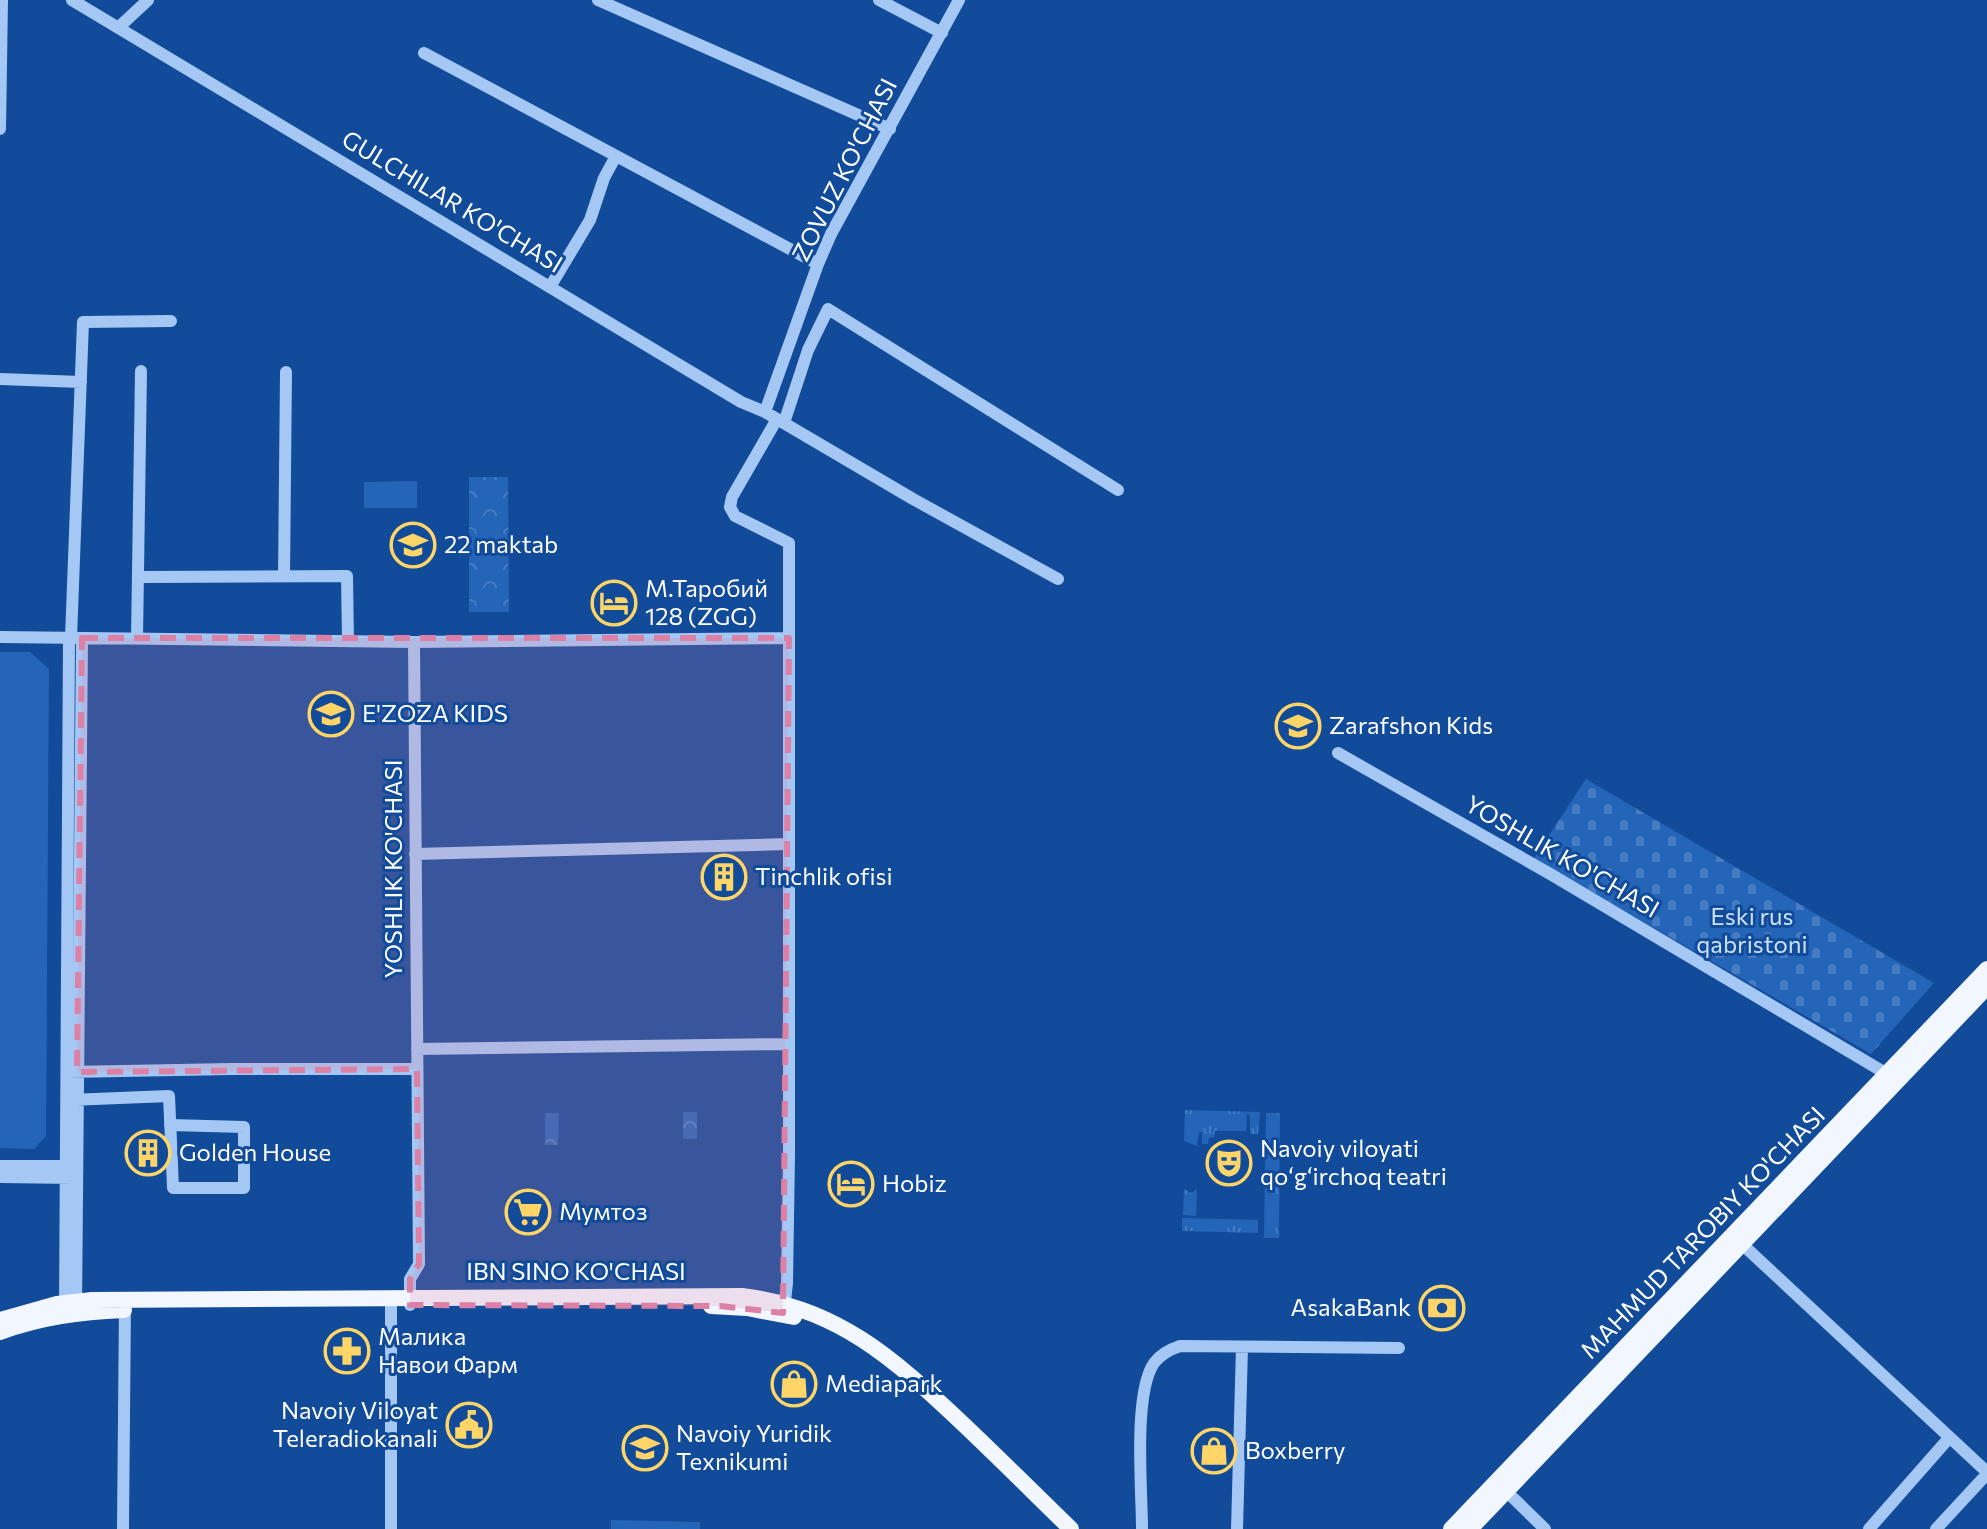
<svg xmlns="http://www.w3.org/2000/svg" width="1987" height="1529" font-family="Commissioner,sans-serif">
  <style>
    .grass { fill: url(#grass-tufts) }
    .cemetery { fill: url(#cemetery-stones) }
    .park { fill: url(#park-crowns) }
    .pitch { fill: #2465b8 }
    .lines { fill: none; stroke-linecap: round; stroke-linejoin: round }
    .minor { stroke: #a4c7f4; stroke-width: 12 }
    .major { stroke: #f1f6ff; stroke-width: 16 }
    .marked { fill: #dd80a5; fill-opacity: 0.2; stroke: #dd80a5; stroke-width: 6; stroke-dasharray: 16 10; stroke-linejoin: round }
    .labels { text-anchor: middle; stroke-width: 6; stroke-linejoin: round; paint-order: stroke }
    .street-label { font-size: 24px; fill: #fff; stroke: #114b9a }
    .poi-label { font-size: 24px; fill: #fff; stroke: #114b9a; text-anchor: start }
    .park-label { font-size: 24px; fill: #cce2fe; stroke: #114b9a }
  </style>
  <defs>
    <pattern id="grass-tufts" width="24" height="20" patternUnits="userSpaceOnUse" patternTransform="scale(2)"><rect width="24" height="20" fill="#2465b8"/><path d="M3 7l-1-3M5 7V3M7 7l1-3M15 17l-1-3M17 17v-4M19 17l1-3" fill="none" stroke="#457cc3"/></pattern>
    <pattern id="cemetery-stones" width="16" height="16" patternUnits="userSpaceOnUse" patternTransform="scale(2)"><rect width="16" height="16" fill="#2465b8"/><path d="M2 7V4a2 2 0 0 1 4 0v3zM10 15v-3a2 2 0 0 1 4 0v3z" fill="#457cc3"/></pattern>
    <pattern id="park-crowns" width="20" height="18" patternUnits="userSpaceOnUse" patternTransform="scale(2)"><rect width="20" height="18" fill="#2465b8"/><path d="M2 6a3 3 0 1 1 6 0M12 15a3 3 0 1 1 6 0" fill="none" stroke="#457cc3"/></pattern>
  </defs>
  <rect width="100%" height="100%" fill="#114b9a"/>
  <path class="grass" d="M1185,1110L1260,1112L1258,1134H1250V1115L1247,1114L1246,1131H1215L1214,1137L1209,1138L1208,1144H1202V1132H1199L1197,1146L1184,1141Z
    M1266,1113H1280L1279,1238H1264Z
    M1184,1189L1191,1193L1197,1189L1196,1216L1183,1215Z
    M1182,1218L1258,1220V1233L1182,1231Z"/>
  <path class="cemetery" d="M1586,779L1934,983L1871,1054L1534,858Z"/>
  <path class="park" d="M469,477H508L509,612H469Z
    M683,1112H697V1139H683Z
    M545,1113H559L558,1145H545Z"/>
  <path class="pitch" d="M417,481V508H364V482Z
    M0,652H30L49,669L46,1136L34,1149L0,1148Z
    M611,1520L700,1522V1529H611Z"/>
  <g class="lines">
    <path class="minor" d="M72,0L741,402L765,412L913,499L1058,579
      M598,0L890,129
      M879,0L942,33
      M119,27L148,0
      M424,53L818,264
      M0,129L2,0
      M550,287L590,220L604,178L616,156
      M0,379L81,382
      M765,412L818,264L831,234L959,0
      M777,419L732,497L730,507L735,516L789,543V1155L787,1283L784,1310
      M784,423L808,350L828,309L1118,490
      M284,576L286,372
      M138,577L347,576L348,641
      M0,637L414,642L789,638
      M71,638L83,322L171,321
      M137,639L141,371
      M1338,753L1552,875L1887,1074
      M415,854L789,844
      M417,1049L789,1044
      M68,1072L231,1069H417
      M70,1100L169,1096L173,1188H244V1127L170,1125
      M0,1166H73
      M0,1177L73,1178
      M1743,1245L1987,1472
      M391,1297V1529
      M410,1305V1279L419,1264L414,642
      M76,1309L82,638
      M65,1311L69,638
      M1506,1491L1545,1529
      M123,1529L125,1303
      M1142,1529C1142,1490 1133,1394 1154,1363C1160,1355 1171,1349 1180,1346L1399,1348
      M1237,1529L1242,1347
      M1869,1529L1949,1438
      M1936,1529L1987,1474"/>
    <path class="major" d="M711,1306L747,1308L794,1317
      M0,1320L57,1304L92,1300L742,1296C837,1307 894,1359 961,1422C998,1457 1034,1493 1071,1529
      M0,1332C41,1317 80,1312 124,1310
      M1451,1529L1987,969
      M1470,1529L1987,987"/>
  </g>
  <path class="marked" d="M82,638H789L783,1313L720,1306L410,1305V1279L419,1264L417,1069L77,1072Z"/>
  <defs>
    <g id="school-ring" transform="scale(2.3)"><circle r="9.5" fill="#114b9a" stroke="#ffd567" stroke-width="1.5"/><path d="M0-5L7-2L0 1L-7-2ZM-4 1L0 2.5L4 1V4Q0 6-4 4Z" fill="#ffd567"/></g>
    <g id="hotel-ring" transform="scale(2.3)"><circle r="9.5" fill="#114b9a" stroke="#ffd567" stroke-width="1.5"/><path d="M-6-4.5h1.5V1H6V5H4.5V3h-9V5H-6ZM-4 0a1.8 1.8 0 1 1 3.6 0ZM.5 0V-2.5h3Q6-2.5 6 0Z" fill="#ffd567"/></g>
    <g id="building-ring" transform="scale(2.3)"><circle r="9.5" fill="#114b9a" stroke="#ffd567" stroke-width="1.5"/><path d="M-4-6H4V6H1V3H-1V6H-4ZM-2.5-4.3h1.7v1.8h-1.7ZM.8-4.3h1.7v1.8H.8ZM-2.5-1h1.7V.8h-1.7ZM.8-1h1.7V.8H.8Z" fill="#ffd567"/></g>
    <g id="theatre-ring" transform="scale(2.3)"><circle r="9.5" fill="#114b9a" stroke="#ffd567" stroke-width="1.5"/><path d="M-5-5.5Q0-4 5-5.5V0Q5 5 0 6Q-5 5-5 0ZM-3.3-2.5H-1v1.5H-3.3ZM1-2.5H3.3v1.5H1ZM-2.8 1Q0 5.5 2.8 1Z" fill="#ffd567"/></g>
    <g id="supermarket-ring" transform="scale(2.3)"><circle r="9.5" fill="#114b9a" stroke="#ffd567" stroke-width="1.5"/><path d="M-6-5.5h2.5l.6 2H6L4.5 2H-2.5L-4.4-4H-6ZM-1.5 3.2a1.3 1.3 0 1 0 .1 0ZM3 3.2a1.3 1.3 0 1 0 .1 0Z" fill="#ffd567"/></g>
    <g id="bank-ring" transform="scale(2.3)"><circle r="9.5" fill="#114b9a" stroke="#ffd567" stroke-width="1.5"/><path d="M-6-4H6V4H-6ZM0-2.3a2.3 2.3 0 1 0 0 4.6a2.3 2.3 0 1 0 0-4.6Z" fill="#ffd567"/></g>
    <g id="pharmacy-ring" transform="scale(2.3)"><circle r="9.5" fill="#114b9a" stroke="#ffd567" stroke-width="1.5"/><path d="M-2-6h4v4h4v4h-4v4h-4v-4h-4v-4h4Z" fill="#ffd567"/></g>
    <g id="shop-ring" transform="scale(2.3)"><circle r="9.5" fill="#114b9a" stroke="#ffd567" stroke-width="1.5"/><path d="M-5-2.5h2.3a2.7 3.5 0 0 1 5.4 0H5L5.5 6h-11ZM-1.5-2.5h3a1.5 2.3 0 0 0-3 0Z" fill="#ffd567"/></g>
    <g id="civic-ring" transform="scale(2.3)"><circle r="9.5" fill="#114b9a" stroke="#ffd567" stroke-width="1.5"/><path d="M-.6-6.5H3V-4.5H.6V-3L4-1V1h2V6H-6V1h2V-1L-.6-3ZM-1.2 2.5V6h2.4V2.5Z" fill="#ffd567"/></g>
    <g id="university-ring" transform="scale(2.3)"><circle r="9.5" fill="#114b9a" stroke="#ffd567" stroke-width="1.5"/><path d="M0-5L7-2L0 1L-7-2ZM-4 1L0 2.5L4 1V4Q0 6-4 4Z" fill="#ffd567"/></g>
  </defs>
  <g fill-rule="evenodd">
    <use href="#school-ring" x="413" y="545"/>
    <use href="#hotel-ring" x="614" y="603"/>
    <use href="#school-ring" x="331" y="714"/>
    <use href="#school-ring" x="1298" y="726"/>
    <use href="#building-ring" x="724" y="877"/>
    <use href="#building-ring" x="148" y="1153"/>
    <use href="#theatre-ring" x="1229" y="1163"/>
    <use href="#hotel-ring" x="851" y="1184"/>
    <use href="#supermarket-ring" x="528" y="1212"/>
    <use href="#bank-ring" x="1442" y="1308"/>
    <use href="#pharmacy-ring" x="347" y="1351"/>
    <use href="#shop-ring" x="794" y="1384"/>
    <use href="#civic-ring" x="469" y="1425"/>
    <use href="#university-ring" x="645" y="1448"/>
    <use href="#shop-ring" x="1214" y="1451"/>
  </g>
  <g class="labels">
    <g class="street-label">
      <text transform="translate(845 170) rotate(-63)" y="8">ZOVUZ KO'CHASI</text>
      <text transform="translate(452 202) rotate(31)" y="8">GULCHILAR KO'CHASI</text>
      <text transform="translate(1562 857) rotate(30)" y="8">YOSHLIK KO'CHASI</text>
      <text transform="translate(394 869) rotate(-90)" y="8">YOSHLIK KO'CHASI</text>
      <text transform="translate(1703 1233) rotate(-46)" y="8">MAHMUD TAROBIY KO'CHASI</text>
      <text x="576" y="1280">IBN SINO KO'CHASI</text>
    </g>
    <g class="poi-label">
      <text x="444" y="553">22 maktab</text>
      <text x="645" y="597">М.Таробий<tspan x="645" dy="28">128 (ZGG)</tspan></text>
      <text x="362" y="722">E'ZOZA KIDS</text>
      <text x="1329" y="734">Zarafshon Kids</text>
      <text x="755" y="885">Tinchlik ofisi</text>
      <text x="1260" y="1157">Navoiy viloyati<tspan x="1260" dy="28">qoʻgʻirchoq teatri</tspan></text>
      <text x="179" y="1161">Golden House</text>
      <text x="882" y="1192">Hobiz</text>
      <text x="559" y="1220">Мумтоз</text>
      <text x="1411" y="1316" text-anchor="end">AsakaBank</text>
      <text x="378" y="1345">Малика<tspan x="378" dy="28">Навои Фарм</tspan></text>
      <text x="825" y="1392">Mediapark</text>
      <text x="438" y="1419" text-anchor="end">Navoiy Viloyat<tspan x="438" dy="28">Teleradiokanali</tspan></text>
      <text x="676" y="1442">Navoiy Yuridik<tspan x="676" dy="28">Texnikumi</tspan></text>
      <text x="1245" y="1459">Boxberry</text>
    </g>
    <g class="park-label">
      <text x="1752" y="925">Eski rus<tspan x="1752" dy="28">qabristoni</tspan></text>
    </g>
  </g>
</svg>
